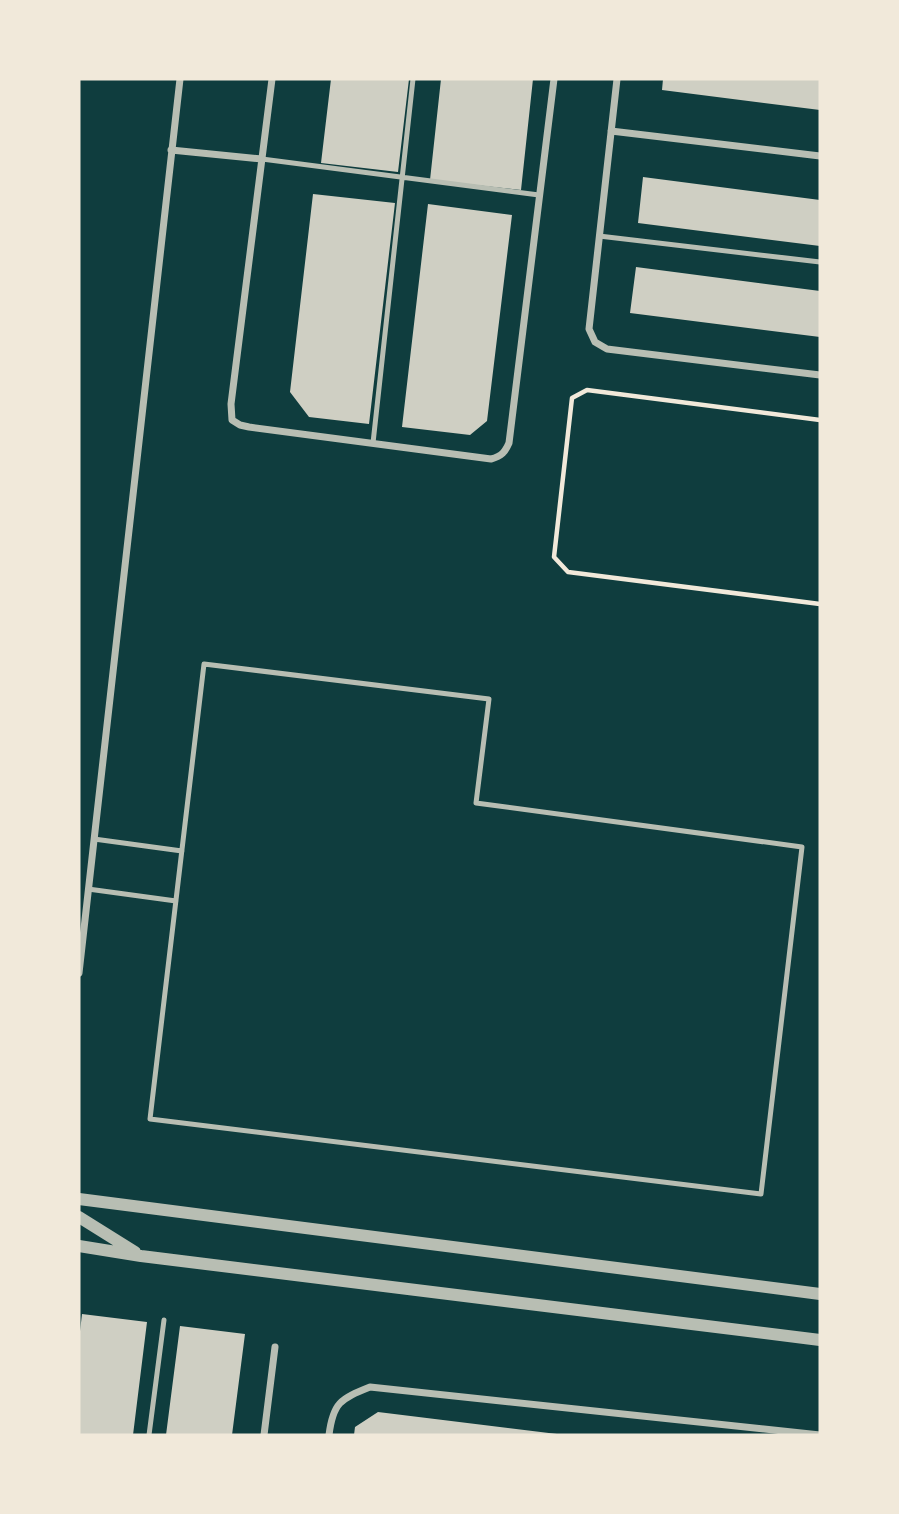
<svg xmlns="http://www.w3.org/2000/svg" width="899" height="1514" font-family="Georgia,serif">
  <style>
    .building { fill: #cfcfc3 }
    .lines { fill: none; stroke-linecap: round; stroke-linejoin: round }
    .path { stroke: #f1e9da; stroke-width: 4.5 }
    .service { stroke: #b8beb3; stroke-width: 5 }
    .minor { stroke: #b8beb3; stroke-width: 7 }
    .tertiary { stroke: #b8beb3; stroke-width: 12 }
  </style>
  <rect width="100%" height="100%" fill="#0f3d3e"/>
  <path class="building" d="M331,79H409L398,172L321,163Z
    M441,79H533L521,190L430,180Z
    M663,79H820V110L662,90Z
    M643,177L820,200V246L638,223Z
    M313,194L395,203L369,424L309,417L290,392Z
    M428,204L512,215L487,421L470,435L402,427Z
    M636,267L820,291V337L630,313Z
    M82,1314L147,1322L133,1435H79V1340Z
    M180,1326L245,1334L232,1435H166Z
    M378,1412L557,1434V1435H354L355,1427Z"/>
  <g class="lines">
    <path class="path" d="M820,420L587,390L572,398L554,557L568,572L820,604"/>
    <path class="service" d="M262,159L539,195
      M599,236L820,262
      M373,443L413,79
      M204,664L489,699L476,803L802,847L761,1194L150,1119Z
      M94,839L182,851
      M88,889L176,901
      M149,1435L164,1320"/>
    <path class="minor" d="M272,79L231,404L232,420L240,425L249,427L491,459C502,456 505,452 509,443L554,79
      M617,79L589,329L595,342L607,349L820,375
      M611,131L820,156
      M171,150L262,159
      M79,973L180,79
      M264,1435L275,1347
      M329,1435C333,1403 340,1399 370,1387L820,1435"/>
    <path class="tertiary" d="M79,1199L820,1294
      M79,1217L135,1252
      M79,1246L141,1256L820,1340"/>
  </g>
  <rect width="899" height="1514" fill="none" stroke="#f1e9da" stroke-width="161"/>
</svg>
